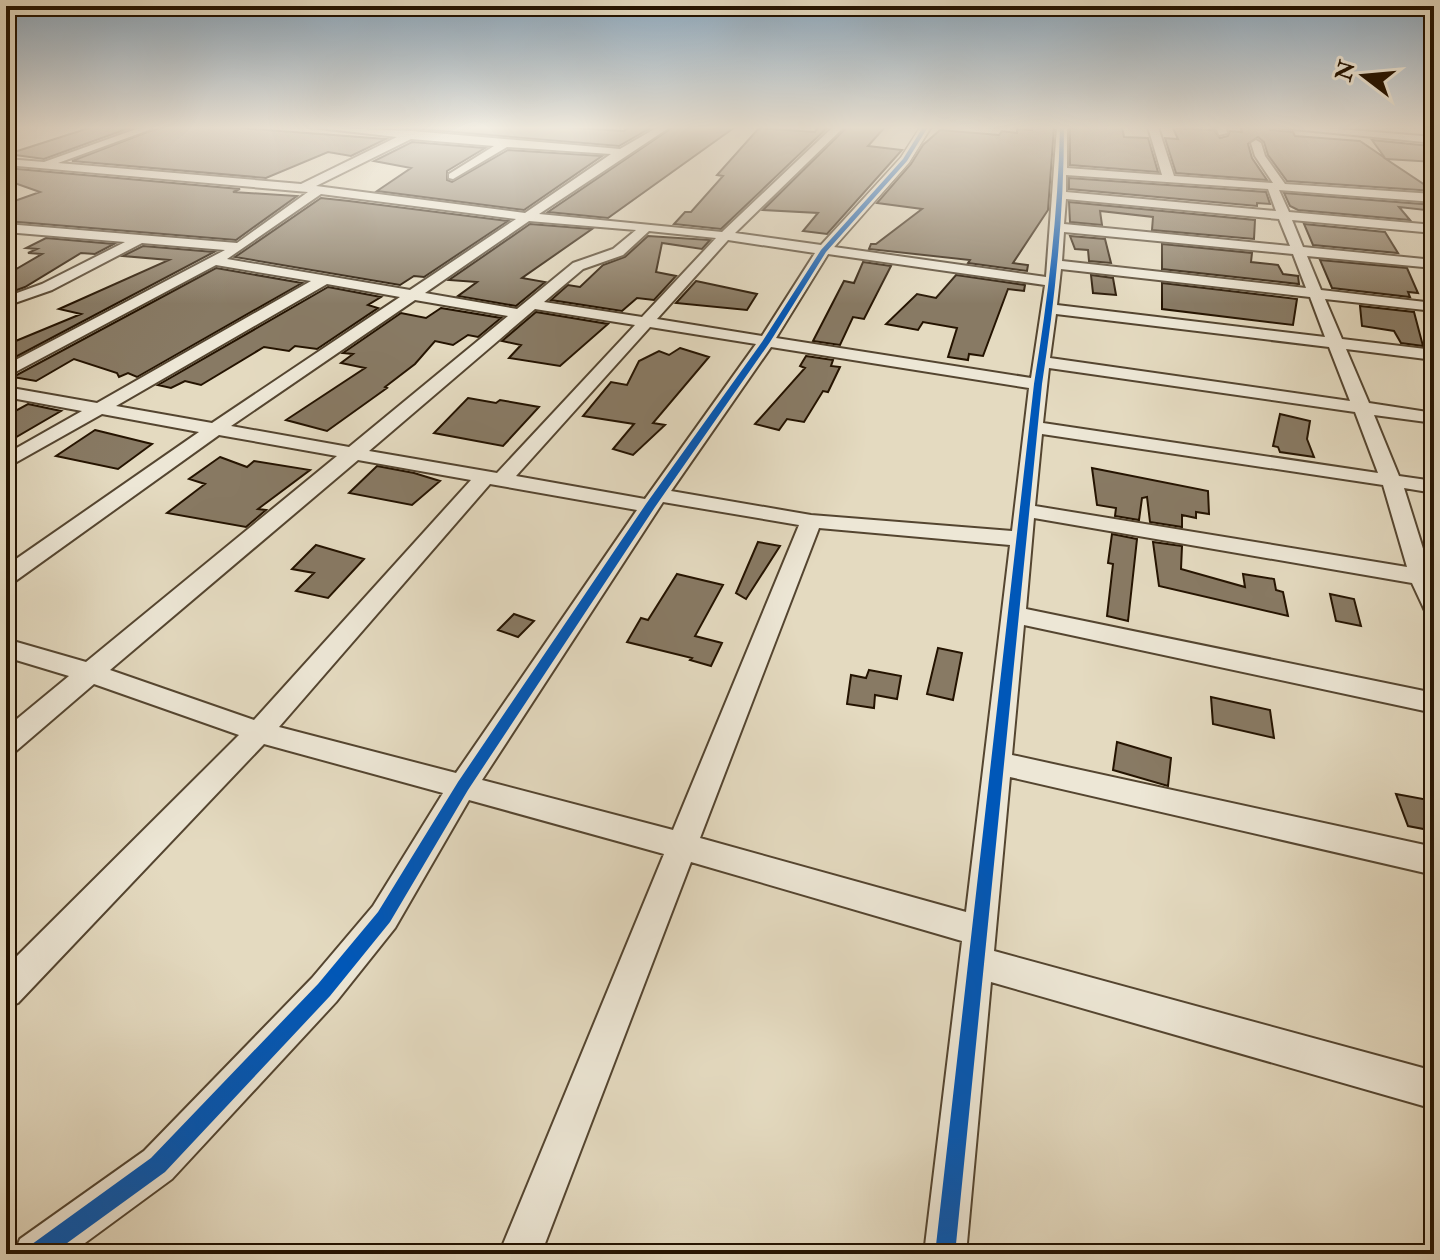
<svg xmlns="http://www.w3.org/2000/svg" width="1440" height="1260" font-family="'IM FELL Double Pica',serif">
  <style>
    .building { fill: #887a64; stroke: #241300; stroke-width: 2 }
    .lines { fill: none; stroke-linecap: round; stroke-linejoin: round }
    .street-casing { stroke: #544530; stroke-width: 4 }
    .street { fill: #ede7d6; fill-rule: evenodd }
    .cycleway-casing { stroke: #ede7d6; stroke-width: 5 }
    .cycleway { fill: #0057b8; fill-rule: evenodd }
  </style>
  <rect width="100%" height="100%" fill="#e4dac0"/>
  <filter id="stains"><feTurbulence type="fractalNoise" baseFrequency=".0025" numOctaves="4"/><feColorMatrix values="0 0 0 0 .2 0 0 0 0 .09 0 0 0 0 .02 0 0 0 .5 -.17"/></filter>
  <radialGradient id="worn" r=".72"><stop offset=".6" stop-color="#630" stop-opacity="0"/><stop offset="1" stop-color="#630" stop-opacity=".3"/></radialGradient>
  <path class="building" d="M92,127H132L44,159L8,154Z
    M160,127H229L386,139L351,156L328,152L266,178L72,161Z
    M393,127H562L624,131L629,127H652L619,146Z
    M673,127H735L608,218L548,212Z
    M818,127H828L721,229L674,224L685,212H691L723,176L717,175L759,128L815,132Z
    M847,127H885L868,146L902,150L827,234L803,231L818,213L763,210Z
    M1032,127H1054L1048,210L1013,263L1028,265L1027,271L968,263L970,260L869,249L871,244H876L922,209L877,203L911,164L923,145L940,130L999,135L1002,131L1017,133V129L1032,130Z
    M1070,127H1122L1124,137L1148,138L1158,172L1070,165Z
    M1240,127H1269L1270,130L1293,132L1295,136L1360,141L1385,158L1372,140L1430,146L1434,162L1386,159L1434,191L1287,181L1268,155L1264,142L1258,137L1248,144L1252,158L1267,180L1176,173L1165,138L1178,139L1173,128L1214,130L1220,138L1228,136L1230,131L1242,132Z
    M412,142L485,148L447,171V180L452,182L508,150L602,156L524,210L377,191L411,168L374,161Z
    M6,168L240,189L233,192L297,196L236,240L6,221V204L40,192L6,180Z
    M1069,178L1266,192L1270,204L1257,203V206L1069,189Z
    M1284,193L1434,205V211L1399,207L1410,220L1298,210L1290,206Z
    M321,198L349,201L508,221L424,277L414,276L400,285L235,257Z
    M1069,202L1255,220L1254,239L1152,230L1153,217L1100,211L1102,225L1070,222Z
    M530,224L592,229L522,278L545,282L516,306L458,296L477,282L449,280Z
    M1304,224L1385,232L1398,253L1313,245Z
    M648,236L710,240L702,249L662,243L656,272L676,276L654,300L637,298L622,311L551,300L568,285L580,287L603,265L625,257Z
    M1070,236L1105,239L1111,263L1089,261L1088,250L1075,249Z
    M46,238L114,244L95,254L81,253L25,287L6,294V275L42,254L28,253L37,249L26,248Z
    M1162,244L1252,253L1251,262L1278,265L1283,274L1298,276L1299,284L1162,269Z
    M143,246L214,252L6,362V345L81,314L59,309L169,260L123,256Z
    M1320,260L1407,268L1418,293L1408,292L1410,297L1332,288Z
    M863,262L891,266L864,319L853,317L840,345L813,341L844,281L854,283Z
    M216,268L302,283L137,377L128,373L119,377L117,373L74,359L36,381L13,377Z
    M956,275L1025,285L1024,291L1008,289L983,356L969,354L968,360L948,357L957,328L923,322L918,330L886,324L917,294L936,298Z
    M1091,275L1113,278L1116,295L1093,293Z
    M696,281L757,294L747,310L676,303Z
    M1162,283L1297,299L1293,325L1162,309Z
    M328,287L381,297L368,305L378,308L317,349L295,346L289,351L264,347L201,385L185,381L171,388L158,385Z
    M1360,306L1414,312L1423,346L1401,343L1394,331L1362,326Z
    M441,308L501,318L478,337L468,335L453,345L435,341L415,364L385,387L387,388L327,431L286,420L365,368L341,363L353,354L343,353L401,313L426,318Z
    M536,312L608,324L560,366L509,358L521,345L502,341Z
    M680,348L709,357L653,423L665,425L633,455L613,449L634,424L583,416L611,382L627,385L639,361L659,351L669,355Z
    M806,356L833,360L831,366L840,367L828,392L823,391L804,422L787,419L779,430L755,424L805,368L800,366Z
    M468,398L496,403L500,400L539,407L503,446L434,433Z
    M28,404L61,411L6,443V416Z
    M1280,414L1310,421L1307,439L1314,457L1280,452L1278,447L1273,446Z
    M95,430L152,444L118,469L56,456Z
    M220,457L247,467L254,461L310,470L258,509L266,510L246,527L167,513L205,484L189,479Z
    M377,466L414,473L440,481L412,505L349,493Z
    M1092,468L1208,491L1209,514L1196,512V518L1182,515V527L1150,522L1147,497L1142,498L1139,520L1115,516L1116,508L1097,505Z
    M1112,534L1137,539L1128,621L1107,616L1113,564L1108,563Z
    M758,542L780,546L746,599L736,593Z
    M1153,542L1182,546L1181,569L1245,587L1243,574L1274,579L1276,590L1283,592L1288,616L1159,586Z
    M316,545L364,559L328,598L296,591L314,573L292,569Z
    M677,574L723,585L695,636L722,643L711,666L690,660L692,658L627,642L641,618L648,620Z
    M1330,594L1354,599L1361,626L1336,621Z
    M514,614L534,621L518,637L498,630Z
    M938,648L962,653L953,700L927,694Z
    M869,670L901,676L897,699L875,695L874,708L847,704L851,675L866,678Z
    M1211,697L1270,710L1274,738L1213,724Z
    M1117,742L1171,758L1168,786L1113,770Z
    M1396,794L1434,801V831L1408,826Z"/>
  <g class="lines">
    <g class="street-casing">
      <path id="street" d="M142,127H157L58,163L301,184L397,137L310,127L412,131L620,149L658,127H670L539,214L722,232L833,127H844L735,233L821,245L901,158L921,127H931L909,162L834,247L1046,277L1057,127H1067V168L1162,175L1148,127H1158L1174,176L1273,183L1255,156L1251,143L1256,140L1261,143L1265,156L1285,184L1434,194V202L1279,190L1289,212L1434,225V233L1292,220L1303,247L1434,260V268L1307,256L1321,290L1434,303V311L1325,299L1342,339L1434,350V360L1346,349L1369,403L1434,413V423L1374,415L1399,476L1434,481V493L1404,488L1430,571L1434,572V615L1426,613L1412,583L1034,518L1026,609L1434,693V713L1024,625L1012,755L1434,847V875L1010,777L994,951L1434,1071V1109L991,982L966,1254H924L962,941L691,862L541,1254H499L664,854L469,800L395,928L336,1002L172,1179L70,1254H14L20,1239L144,1151L312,978L373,906L443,793L264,744L18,1003L6,1008V967L239,735L94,684L16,751L6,754V728L69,676L6,657V639L86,662L337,456L219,435L14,582L6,584V566L199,432L102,414L6,468V454L82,411L6,397V387L97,403L311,281L216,265L6,377V365L225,250L142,243L52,290L6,306V297L42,284L125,242L6,232V224L237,243L308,192L6,165V159L44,162ZM411,139L494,146L449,174V178L453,179L507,147L611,154L525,213L316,186ZM1066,175L1268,189L1276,211L1066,192ZM321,194L516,219L410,290L227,259ZM1066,199L1279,219L1290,246L1064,224ZM529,221L636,230L613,249L573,263L517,309L425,293ZM649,231L716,238L642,317L544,302L583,269L623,255ZM1064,232L1293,254L1306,288L1062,261ZM728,240L815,253L762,336L657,319ZM828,254L1045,285L1031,378L776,338ZM1061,269L1310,297L1325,337L1057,305ZM327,284L400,297L212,423L116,406ZM415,300L508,316L349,447L231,426ZM535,309L635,325L497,473L369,451ZM1056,314L1329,347L1350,401L1050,358ZM650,327L756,344L645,499L516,476ZM771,347L1029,388L1012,531L811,515L671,491ZM1049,368L1355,412L1378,473L1043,423ZM1042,434L1383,485L1407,567L1035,506ZM358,460L471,480L254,720L110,670ZM490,484L637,510L456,773L279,727ZM663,502L799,525L673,830L482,780ZM819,528L1010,545L966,912L700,838Z
        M1216,127H1226L1227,133L1219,135Z
        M1273,127H1316L1434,137V143Z"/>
    </g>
    <use href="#street" class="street"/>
    <g class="cycleway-casing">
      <path id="cycleway" d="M923,127H928L907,161L826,252L770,342L655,507L468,790L390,922L330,996L165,1172L52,1254H25L28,1247L151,1158L318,984L378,912L458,782L646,504L762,342L821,250L903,159Z
        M1060,127H1064C1064,214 1055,299 1042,384L955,1254H935L1034,384C1048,299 1058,214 1060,127Z"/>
    </g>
    <use href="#cycleway" class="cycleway"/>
  </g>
  <linearGradient id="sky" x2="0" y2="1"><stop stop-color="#8ca8be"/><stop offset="0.42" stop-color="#f3eee3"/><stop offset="1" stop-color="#f3eee3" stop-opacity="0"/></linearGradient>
  <rect width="1440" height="304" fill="url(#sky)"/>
  <rect width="1440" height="1260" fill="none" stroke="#e4dac0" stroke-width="32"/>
  <rect x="8" y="8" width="1424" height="1244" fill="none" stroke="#241300" stroke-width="4"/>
  <rect x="16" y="16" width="1408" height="1228" fill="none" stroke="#241300" stroke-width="2"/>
  <g transform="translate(1364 76) rotate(286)" stroke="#ede7d6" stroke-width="6" paint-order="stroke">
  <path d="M0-6L14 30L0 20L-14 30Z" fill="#241300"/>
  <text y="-12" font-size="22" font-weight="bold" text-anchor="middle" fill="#241300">N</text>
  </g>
  <rect width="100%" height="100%" filter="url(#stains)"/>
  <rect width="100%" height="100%" fill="url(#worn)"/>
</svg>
